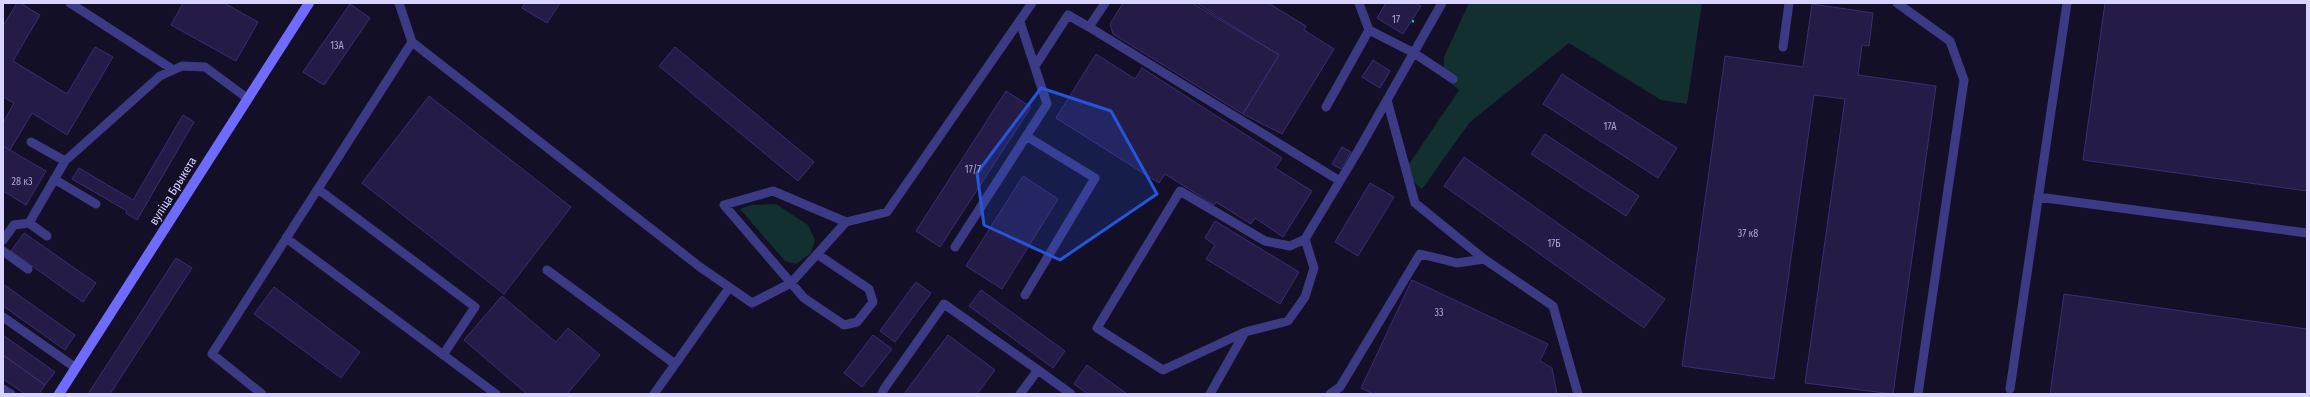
<svg xmlns="http://www.w3.org/2000/svg" width="2310" height="397" font-family="'Fira Sans Condensed',sans-serif">
  <style>
    .green { fill: #12302f }
    .building { fill: #241b47; stroke: #3b2d73 }
    .lines { fill: none; stroke-linecap: round; stroke-linejoin: round }
    .path { stroke: #2fb8b0; stroke-width: 2.5; stroke-dasharray: 2 3; stroke-linecap: butt }
    .lane { stroke: #3d3a85; stroke-width: 9 }
    .secondary { stroke: #6f6bff; stroke-width: 10 }
    .marked { fill: #2655da; fill-opacity: 0.2; stroke: #2655da; stroke-width: 3; stroke-linejoin: round }
    .labels { text-anchor: middle; stroke-width: 3; stroke-linejoin: round; paint-order: stroke }
    .number-label { font-size: 10px; fill: #aca6d1 }
    .street-label { font-size: 12px; fill: #d9d4ff; stroke: #130f26 }
  </style>
  <rect width="100%" height="100%" fill="#130f26"/>
  <path class="green" d="M1469,3H1702L1687,104L1661,100L1569,43L1470,122L1422,189L1403,173L1459,90L1444,77V57Z
    M776,204L808,225L815,240L811,253L796,264L785,261L740,209L751,205Z"/>
  <path class="building" d="M17,3H20L40,15L13,61L67,94L95,47L113,57L67,135L32,113L10,150L3,146V123L14,103L3,97V26Z
    M183,3H224L258,22L236,61L171,25Z
    M525,3H560L547,23L522,8Z
    M1123,3H1192L1279,55L1243,114L1113,34L1110,24Z
    M1196,3H1268L1306,26L1304,30L1334,49L1282,134L1243,114L1279,55Z
    M1386,3H1415L1421,6L1403,34L1377,18Z
    M2105,3H2307V191L2083,160Z
    M350,4L370,18L324,85L303,72Z
    M1812,4L1873,13L1869,46L1862,45L1858,75L1936,86L1893,394L1805,383L1845,99L1814,95L1774,379L1682,366L1725,56L1803,67Z
    M675,47L814,162L798,181L659,66Z
    M1096,54L1135,79L1142,68L1282,158L1275,168L1312,191L1283,237L1255,218L1251,224L1216,202L1214,205L1165,174L1159,183L1056,118Z
    M1373,60L1390,71L1380,88L1362,77Z
    M1562,74L1677,148L1658,178L1543,104Z
    M1006,91L1031,107L940,247L916,231Z
    M429,96L571,207L504,294L362,183Z
    M183,115L194,122L137,220L126,213L127,211L72,179L79,168L133,200Z
    M1545,134L1639,196L1626,216L1531,154Z
    M3,146L46,171L26,205L3,191Z
    M1342,147L1351,152L1341,169L1332,164Z
    M1464,157L1665,299L1644,328L1444,186Z
    M1023,176L1058,199L1002,289L966,266Z
    M1370,183L1394,197L1358,256L1335,242Z
    M1215,221L1299,272L1280,304L1206,259L1215,245L1205,238Z
    M24,233L96,283L83,302L11,251Z
    M176,258L192,268L110,394H88Z
    M1412,280L1548,344L1540,361L1552,368L1557,394H1373L1361,388Z
    M916,282L931,293L895,342L880,331Z
    M3,284L75,335L65,350L3,306Z
    M274,287L360,352L341,378L254,314Z
    M981,290L1065,351L1053,368L969,306Z
    M2064,294L2307,329V394H2050Z
    M502,296L556,342L568,328L600,355L567,394H527L464,340Z
    M3,335L55,372L45,385L3,355Z
    M873,335L892,349L862,387L844,373Z
    M948,335L995,370L977,394H904Z
    M3,355L45,385L39,394H25L3,379Z
    M1087,365L1127,394H1088L1074,384Z"/>
  <g class="lines">
    <path class="path" d="M1412,21L1416,22"/>
    <path class="lane" d="M70,3L172,69
      M399,3L412,42L700,267L752,303L791,283L804,298L844,325L857,322L873,302L869,289L817,254
      M1359,3L1369,30L1414,53L1453,79
      M1897,3L1950,41L1964,80L1918,394
      M1089,27L1340,181
      M1783,47L1789,3
      M1035,66L1068,15L1089,27L1105,3
      M1387,100L1415,203L1484,259L1553,306L1578,394
      M1326,107L1369,30
      M31,142L65,161
      M54,179L96,204
      M318,189L475,307L443,355
      M2038,197L2307,233
      M846,222L791,283L724,205L773,191L846,222L887,212L1032,3
      M29,223L47,236
      M286,238L496,394
      M3,240L14,225L29,223L65,161L160,76L182,66L205,67L247,98
      M955,247L1047,104L1020,22
      M3,251L28,269
      M547,270L675,364
      M1025,295L1095,178L1026,136
      M3,317L76,368
      M1245,332L1163,370L1097,328L1180,191L1265,241L1290,246L1305,239
      M1038,370L1071,394
      M3,389L11,394
      M2010,389L2067,3
      M262,394L212,354L412,42
      M654,394L729,288
      M882,394L884,389L944,304L1038,370L1020,394
      M1210,394L1245,332L1288,321L1305,297L1314,268L1305,239L1358,151L1442,3
      M1330,394L1340,387L1420,254L1457,263L1484,259"/>
    <path class="secondary" d="M59,394L309,3"/>
  </g>
  <path class="marked" d="M1041,88L1111,111L1157,194L1060,260L984,225L977,173Z"/>
  <g class="labels">
    <g class="number-label">
      <text x="1396" y="23">17</text>
      <text x="337" y="49">13А</text>
      <text x="1610" y="130">17А</text>
      <text x="973" y="173">17/7</text>
      <text x="22" y="185">28 к3</text>
      <text x="1748" y="237">37 к8</text>
      <text x="1554" y="247">17Б</text>
      <text x="1439" y="316">33</text>
    </g>
    <g class="street-label">
      <text transform="translate(173 191) rotate(-58)" y="4">вуліца Брыкета</text>
    </g>
  </g>
  <rect width="2310" height="397" fill="none" stroke="#d9d4ff" stroke-width="8"/>
</svg>
